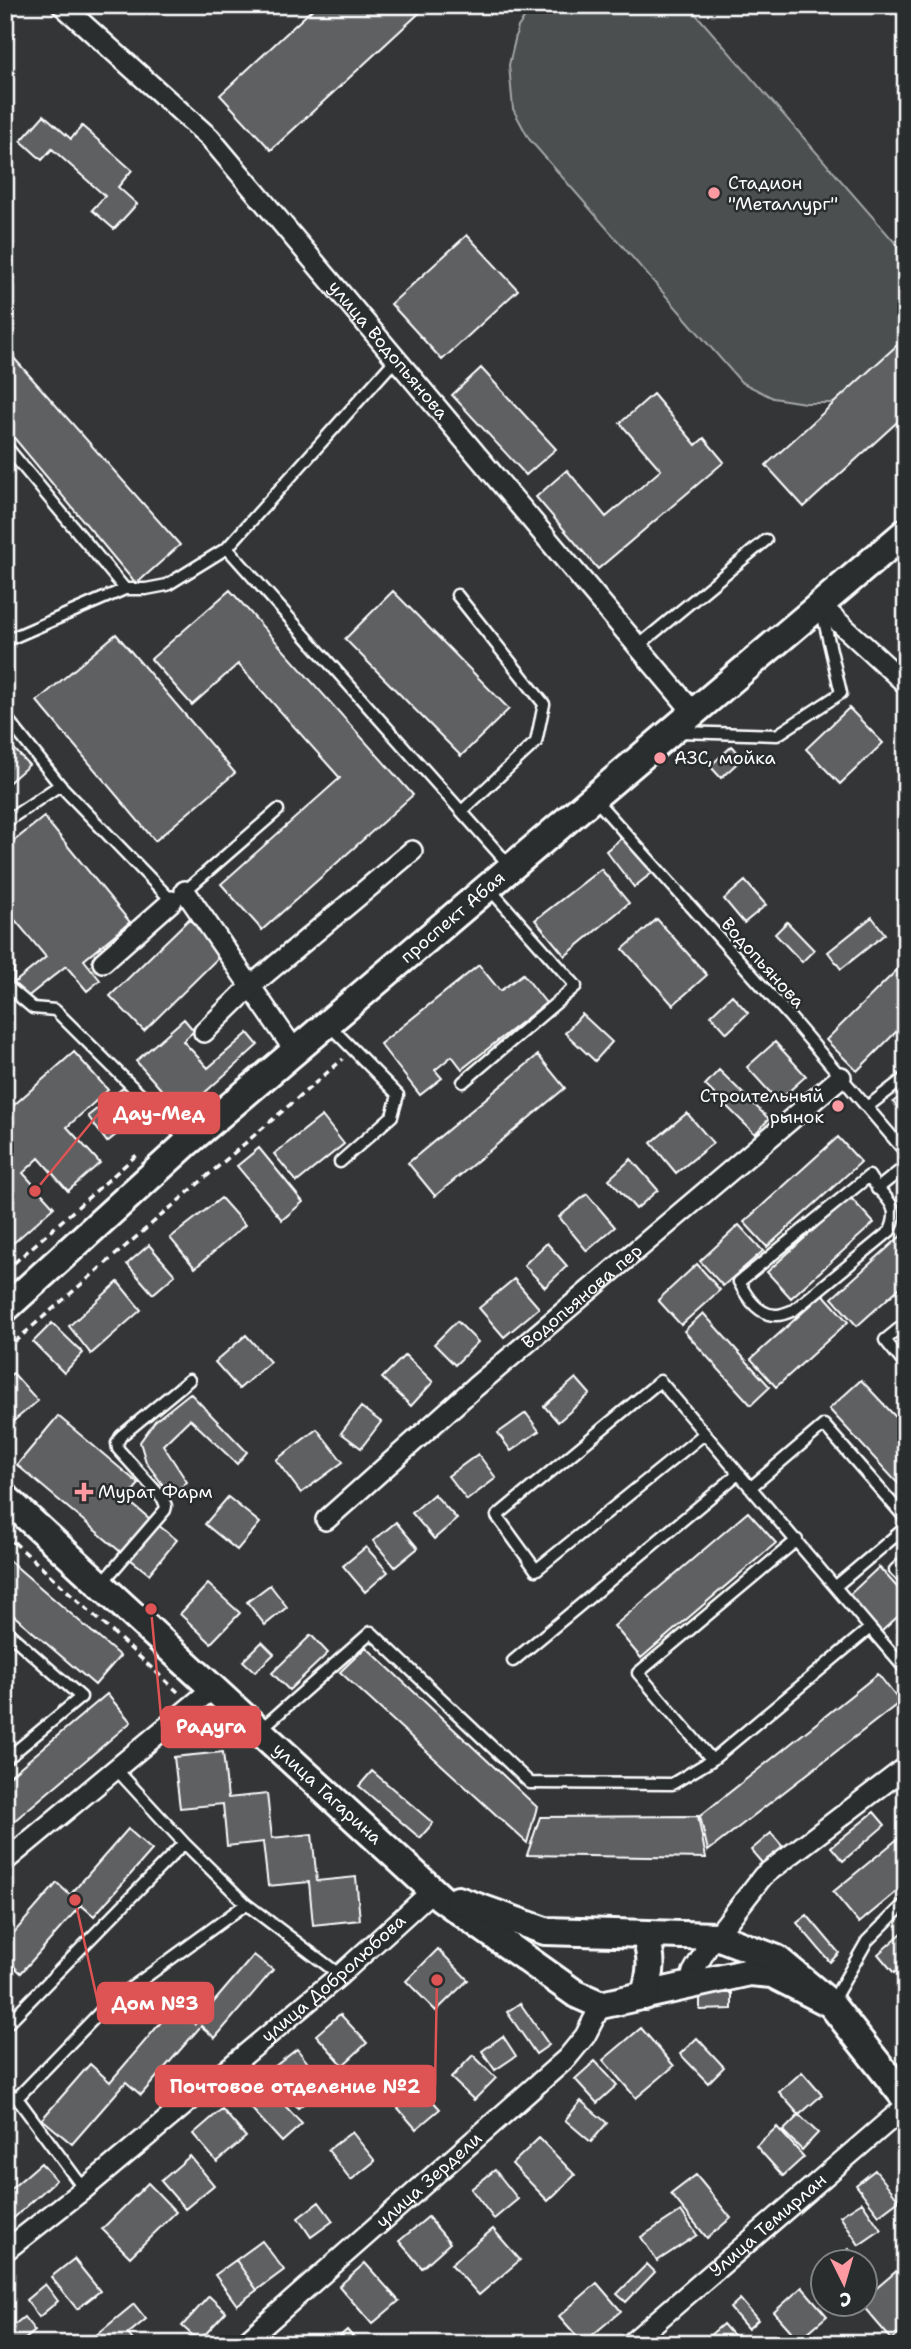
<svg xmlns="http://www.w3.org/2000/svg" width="911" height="2349" font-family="'Shantell Sans',sans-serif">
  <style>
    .green { fill: #4c4f50; stroke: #a6a7a8; stroke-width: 2 }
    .building { fill: #5f6162; stroke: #fff; stroke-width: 2 }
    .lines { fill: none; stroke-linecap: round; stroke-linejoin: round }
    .service-casing { stroke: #fff; stroke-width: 15 }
    .minor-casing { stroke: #fff; stroke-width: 24 }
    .secondary-casing { stroke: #fff; stroke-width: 32 }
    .path { stroke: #fff; stroke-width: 3.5; stroke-dasharray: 7 5; stroke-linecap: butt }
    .service { stroke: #2a2d2e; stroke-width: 10 }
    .minor { stroke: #2a2d2e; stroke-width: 19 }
    .secondary { stroke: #2a2d2e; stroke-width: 26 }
    .poi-dot { fill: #ff9aa2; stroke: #2a2d2e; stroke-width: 2.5 }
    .labels { text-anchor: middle; stroke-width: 5; stroke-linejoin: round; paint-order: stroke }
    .poi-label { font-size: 18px; fill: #fff; stroke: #2a2d2e; text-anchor: start }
    .street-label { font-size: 18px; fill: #fff; stroke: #2a2d2e }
    .leader { fill: none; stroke: #de5353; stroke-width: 2.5 }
    .callout-dot { fill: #de5353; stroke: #2a2d2e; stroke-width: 2.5 }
    .callout { fill: #de5353; stroke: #de5353; stroke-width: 2.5 }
    .callout-label { font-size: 19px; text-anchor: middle; font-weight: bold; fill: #fff }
  </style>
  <rect width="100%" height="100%" fill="#333536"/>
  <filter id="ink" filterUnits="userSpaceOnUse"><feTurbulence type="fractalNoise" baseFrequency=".0143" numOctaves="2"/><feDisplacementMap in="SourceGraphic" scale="14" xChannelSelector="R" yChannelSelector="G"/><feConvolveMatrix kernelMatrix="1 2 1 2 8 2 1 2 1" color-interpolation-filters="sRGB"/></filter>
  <g filter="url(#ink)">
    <path class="green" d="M534,5H688L898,246L906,259V355L845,403H805L773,398L741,382L529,139L513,109L509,65L518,27Z"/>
    <path class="building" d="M317,5H428L271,150L220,95Z
      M44,115L71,139L82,126L132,170L118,187L137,204L114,229L92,210L105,196L52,149L42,160L21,141Z
      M467,235L518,290L442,360L391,304Z
      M906,337V414L804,507L766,465Z
      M5,348L180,545L136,584L5,427Z
      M481,368L556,449L526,475L452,395Z
      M653,394L696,445L704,438L724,462L598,569L536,497L567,470L606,517L661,470L620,423Z
      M230,590L413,795L262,930L221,884L340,778L238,664L192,705L151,659Z
      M393,591L509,709L461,756L345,639Z
      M116,634L235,773L155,841L37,701Z
      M849,708L883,743L840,784L806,749Z
      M5,739L29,765L5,786Z
      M732,746L743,758L721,778L710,766Z
      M44,817L130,922L84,960L100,980L87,991L66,966L26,998L14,983L46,957L5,908V848Z
      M624,836L653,872L634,887L606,851Z
      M601,869L629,903L565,956L535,920Z
      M745,881L766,905L744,923L724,899Z
      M872,917L885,934L841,969L828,952Z
      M189,919L223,953L144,1031L110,996Z
      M657,919L707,975L673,1005L623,949Z
      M787,922L814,950L802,962L775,934Z
      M906,961V1022L857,1071L826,1040Z
      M479,965L500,991L523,974L546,1003L462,1069L452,1056L435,1070L442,1078L420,1095L380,1044Z
      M732,995L748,1013L727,1033L711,1015Z
      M582,1014L612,1042L595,1061L565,1033Z
      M184,1019L194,1031L183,1041L208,1068L248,1033L258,1045L182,1113L136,1061Z
      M775,1042L806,1076L778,1101L747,1067Z
      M74,1052L108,1090L67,1127L100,1163L68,1191L39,1158L23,1173L54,1207L9,1247L5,1243V1113Z
      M538,1055L565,1088L435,1196L408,1163Z
      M719,1070L769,1119L755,1134L705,1085Z
      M128,1084L147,1110L107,1142L88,1116Z
      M906,1092V1118L893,1102Z
      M687,1113L713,1143L676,1173L651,1143Z
      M322,1116L344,1144L297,1182L274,1154Z
      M838,1137L861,1162L767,1247L744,1222Z
      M259,1148L303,1202L282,1220L237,1166Z
      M631,1159L658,1190L636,1209L609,1179Z
      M587,1194L615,1227L587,1251L559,1217Z
      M850,1197L874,1223L791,1298L767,1272Z
      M221,1198L245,1225L195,1268L170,1238Z
      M739,1225L763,1251L723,1286L700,1261Z
      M903,1234L906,1237V1282L857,1326L832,1298Z
      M547,1243L567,1266L545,1287L524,1265Z
      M149,1245L175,1275L153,1294L127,1264Z
      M697,1264L720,1290L681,1325L658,1300Z
      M514,1279L539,1308L504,1337L479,1308Z
      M118,1282L141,1310L91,1354L69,1326Z
      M823,1294L848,1322L776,1387L751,1359Z
      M703,1313L770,1387L751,1405L684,1331Z
      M457,1321L478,1342L455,1365L434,1344Z
      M52,1323L83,1353L64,1373L33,1342Z
      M246,1335L270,1362L239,1389L215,1362Z
      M405,1355L433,1382L411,1406L382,1378Z
      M13,1373L38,1401L5,1428V1379Z
      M576,1378L590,1394L558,1422L544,1406Z
      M861,1380L906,1428V1483L901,1487L829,1409Z
      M190,1393L247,1452L237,1464L190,1419L163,1445L187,1482L171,1496L146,1462L140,1442L155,1421Z
      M361,1407L381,1422L361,1448L341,1433Z
      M526,1413L539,1431L511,1451L498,1433Z
      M58,1416L139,1484L126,1499L150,1519L122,1553L17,1465Z
      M317,1429L343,1462L301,1493L276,1460Z
      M478,1454L496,1478L467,1500L448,1476Z
      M434,1494L457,1519L434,1539L412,1513Z
      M228,1497L260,1523L237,1550L205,1524Z
      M748,1512L776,1543L641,1658L614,1626Z
      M396,1522L418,1548L395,1567L373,1541Z
      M158,1525L177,1540L149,1574L130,1559Z
      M366,1547L388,1572L365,1592L343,1566Z
      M5,1557L120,1656L95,1685L5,1608Z
      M879,1567L906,1597V1609L881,1632L848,1596Z
      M208,1584L240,1613L211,1643L180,1614Z
      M270,1585L287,1607L265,1625L247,1602Z
      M311,1635L328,1653L289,1690L272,1673Z
      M262,1642L274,1654L255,1672L243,1661Z
      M366,1647L537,1807L527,1843L340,1672Z
      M878,1674L900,1702L708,1851L700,1816Z
      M107,1694L131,1722L7,1827L5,1780Z
      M223,1752L228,1798L267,1794L272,1838L312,1834L317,1881L356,1877L360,1920L313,1925L309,1882L268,1886L263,1842L227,1846L223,1804L180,1808L174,1757Z
      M372,1771L433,1823L420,1838L359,1786Z
      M874,1812L885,1825L843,1861L831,1847Z
      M698,1816L706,1858L527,1855L540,1817Z
      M128,1829L152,1850L94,1916L81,1905L21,1973L9,1962L5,1966V1943L57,1883L70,1895Z
      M906,1832V1884L859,1923L833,1892Z
      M771,1833L787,1852L767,1869L751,1850Z
      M807,1915L839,1953L830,1962L797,1923Z
      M904,1931L906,1963L894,1973L878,1954Z
      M438,1949L468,1980L436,2011L406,1981Z
      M254,1955L273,1970L215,2038L201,2026L141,2095L126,2082L72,2144L42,2119L90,2064L110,2082L174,2007L195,2024Z
      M700,1993H732V2009L700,2010Z
      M520,2003L549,2045L536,2054L507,2012Z
      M340,2014L367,2043L343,2065L316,2035Z
      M641,2028L674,2066L636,2098L603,2060Z
      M503,2036L516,2056L495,2070L482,2051Z
      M697,2038L724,2067L708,2083L680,2054Z
      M297,2049L326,2086L298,2108L269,2071Z
      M473,2055L496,2078L474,2100L451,2078Z
      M595,2061L617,2085L597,2103L575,2079Z
      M802,2072L822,2095L799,2115L779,2092Z
      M261,2080L302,2124L282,2142L242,2098Z
      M421,2088L440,2109L416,2129L398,2108Z
      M581,2101L607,2123L591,2142L565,2120Z
      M222,2109L246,2137L217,2162L193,2134Z
      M799,2115L818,2133L802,2150L783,2131Z
      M777,2127L804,2157L783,2176L756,2146Z
      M352,2132L375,2161L351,2180L328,2150Z
      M539,2138L575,2175L548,2201L512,2164Z
      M190,2156L214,2185L185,2209L161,2181Z
      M41,2163L56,2180L5,2226V2194Z
      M495,2170L518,2199L494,2219L471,2189Z
      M875,2170L899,2200L879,2215L856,2185Z
      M696,2175L731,2218L707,2238L671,2194Z
      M148,2183L176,2212L130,2257L102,2229Z
      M319,2202L333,2221L311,2237L298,2218Z
      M862,2202L881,2230L859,2245L840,2216Z
      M681,2211L697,2235L657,2261L641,2237Z
      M428,2217L450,2243L422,2268L399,2241Z
      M493,2229L520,2260L479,2295L451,2264Z
      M262,2241L284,2270L257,2290L236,2260Z
      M849,2249L858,2262H833Z
      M74,2259L100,2291L77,2309L51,2277Z
      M236,2260L257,2290L237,2305L215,2275Z
      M365,2263L399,2301L372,2324L339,2286Z
      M906,2263V2328L892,2340L861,2304H866V2297Z
      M647,2264L655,2272L626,2302L617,2294Z
      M597,2283L621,2311L583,2343L559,2316Z
      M45,2284L58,2301L39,2317L26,2300Z
      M802,2287L827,2316L799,2340L774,2312Z
      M209,2296L226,2312L199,2341L182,2326Z
      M740,2299L758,2320L748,2329L730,2308Z
      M134,2304L146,2319L128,2334L136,2344H102L95,2336Z
      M24,2317L35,2331L19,2344H11L5,2337V2332Z
      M723,2324L736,2339L730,2344H716L709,2336Z
      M347,2330L359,2344H331Z"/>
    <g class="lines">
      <g class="service-casing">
        <path id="service" d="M396,359L227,548L510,866
          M5,445L125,589H146L167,585L227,548
          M457,595L544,704L536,742L462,811
          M5,641L125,589
          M638,646L766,540
          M5,716L60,785L172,901L185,891L278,810
          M679,732L777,735L841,693L822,612
          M593,797L789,1016L906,1153
          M5,822L60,785
          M5,961L8,964L7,986L33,1008L55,1010L188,1142
          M328,1024L398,1095L392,1116L340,1162
          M463,1082L576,986L488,887
          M867,1107L906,1077
          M869,1176C882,1198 903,1203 890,1231L794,1310C789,1312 782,1315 777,1315C758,1316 746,1296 739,1282Z
          M877,1189L906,1166
          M906,1323L885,1340L906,1366
          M704,1434L536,1570L497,1516L660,1381L870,1628
          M750,1488L824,1425L906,1519
          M906,1560L895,1570L906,1581
          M102,1583L165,1510L166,1506L163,1499L118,1449L117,1443L121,1436L189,1380
          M836,1586L906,1527
          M5,1630L81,1697L5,1760
          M513,1661L738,1474
          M261,1729L371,1632L530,1783L672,1784L712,1760L870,1628L906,1670
          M5,1745L13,1754
          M712,1760L638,1673L797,1540
          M116,1769L184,1843L246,1904L340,1975
          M832,2002L867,1941L906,1902
          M5,2026L184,1843
          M5,2092L17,2098L84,2189
          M17,2098L106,2006L246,1904"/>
      </g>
      <g class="minor-casing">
        <g id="minor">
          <path id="s1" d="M62,5L210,138L694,713"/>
          <path d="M820,605L906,684"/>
          <path d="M185,891L295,1051"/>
          <path d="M103,962L172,901"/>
          <path d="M204,1032L252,985L412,851"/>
          <path id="s2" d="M326,1520L475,1387L841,1077"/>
          <path d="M5,1861L212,1689"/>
          <path d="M690,1984L693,1972L707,1948L763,1876L906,1767"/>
          <path id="s3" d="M5,2251L84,2189L340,1975L432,1891"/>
          <path id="s4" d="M243,2344L567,2058L585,2036L601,2005"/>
          <path id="s5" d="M630,2344L906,2106"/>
        </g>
      </g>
      <g class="secondary-casing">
        <g id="secondary">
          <path id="s6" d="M5,1309L188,1142L906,532"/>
          <path id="s7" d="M5,1497L441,1898L576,1994L601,2005L750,1972L772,1974L831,2004"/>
          <path d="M458,1900L545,1931L717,1936L777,1959L831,2004L906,2099"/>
          <path d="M644,1996C652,1973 653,1958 645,1935"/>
        </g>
      </g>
      <path class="path" d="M5,1271L140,1152
        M5,1350L343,1059
        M5,1534L178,1692
        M5,1553L14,1542"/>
      <use href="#service" class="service"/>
      <use href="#minor" class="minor"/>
      <use href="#secondary" class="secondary"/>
    </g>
  </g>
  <g class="poi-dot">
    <circle cx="714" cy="193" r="7"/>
    <circle cx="660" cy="758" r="7"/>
    <circle cx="838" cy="1106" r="7"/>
    <path d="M80.5 1481.5h7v7h7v7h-7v7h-7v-7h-7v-7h7z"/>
  </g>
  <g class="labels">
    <g class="poi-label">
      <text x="728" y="189">Стадион<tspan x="728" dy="21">"Металлург"</tspan></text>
      <text x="674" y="764">АЗС, мойка</text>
      <text x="824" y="1102" text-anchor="end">Строительный<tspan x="824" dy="21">рынок</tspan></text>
      <text x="98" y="1498">Мурат Фарм</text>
    </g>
    <g class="street-label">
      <text dy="6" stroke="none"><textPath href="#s1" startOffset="476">улица Водопьянова</textPath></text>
      <text dy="6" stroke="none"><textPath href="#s6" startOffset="595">проспект Абая</textPath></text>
      <text transform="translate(763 963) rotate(48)" y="6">Водопьянова</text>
      <text dy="6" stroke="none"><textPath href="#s2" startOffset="340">Водопьянова пер</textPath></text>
      <text dy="6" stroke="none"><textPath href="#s7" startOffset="438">улица Гагарина</textPath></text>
      <text dy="6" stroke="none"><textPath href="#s3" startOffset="427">улица Добролюбова</textPath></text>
      <text dy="6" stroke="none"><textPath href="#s4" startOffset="248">улица Зердели</textPath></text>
      <text dy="6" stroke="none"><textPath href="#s5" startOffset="182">Улица Темирлан</textPath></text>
    </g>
  </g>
  <path class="leader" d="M35 1191L99 1113M151 1609L162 1727M75 1900L98 2003M437 1980L435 2086"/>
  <g class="callout-dot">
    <circle cx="35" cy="1191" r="7"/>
    <circle cx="151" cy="1609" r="7"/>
    <circle cx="75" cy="1900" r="7"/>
    <circle cx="437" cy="1980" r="7"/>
  </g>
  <g class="callout">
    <rect x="99" y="1093" width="120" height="40" rx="7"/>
    <rect x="162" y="1707" width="98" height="40" rx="7"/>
    <rect x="98" y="1983" width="115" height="40" rx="7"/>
    <rect x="156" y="2066" width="279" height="40" rx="7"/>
  </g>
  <g class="callout-label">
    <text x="159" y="1120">Дау-Мед</text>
    <text x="211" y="1733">Радуга</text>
    <text x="155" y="2010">Дом №3</text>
    <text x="295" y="2093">Почтовое отделение №2</text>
  </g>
  <rect width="911" height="2349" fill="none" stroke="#2a2d2e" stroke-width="28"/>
  <rect x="14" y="14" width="883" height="2321" fill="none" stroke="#fff" stroke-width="2.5" filter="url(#ink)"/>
  <g transform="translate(844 2283) rotate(175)"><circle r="33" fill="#2a2d2e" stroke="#7f8182" stroke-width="2"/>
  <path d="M0-5L12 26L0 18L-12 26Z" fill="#ff9aa2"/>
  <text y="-10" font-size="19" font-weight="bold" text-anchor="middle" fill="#ffffff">С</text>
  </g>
</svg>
